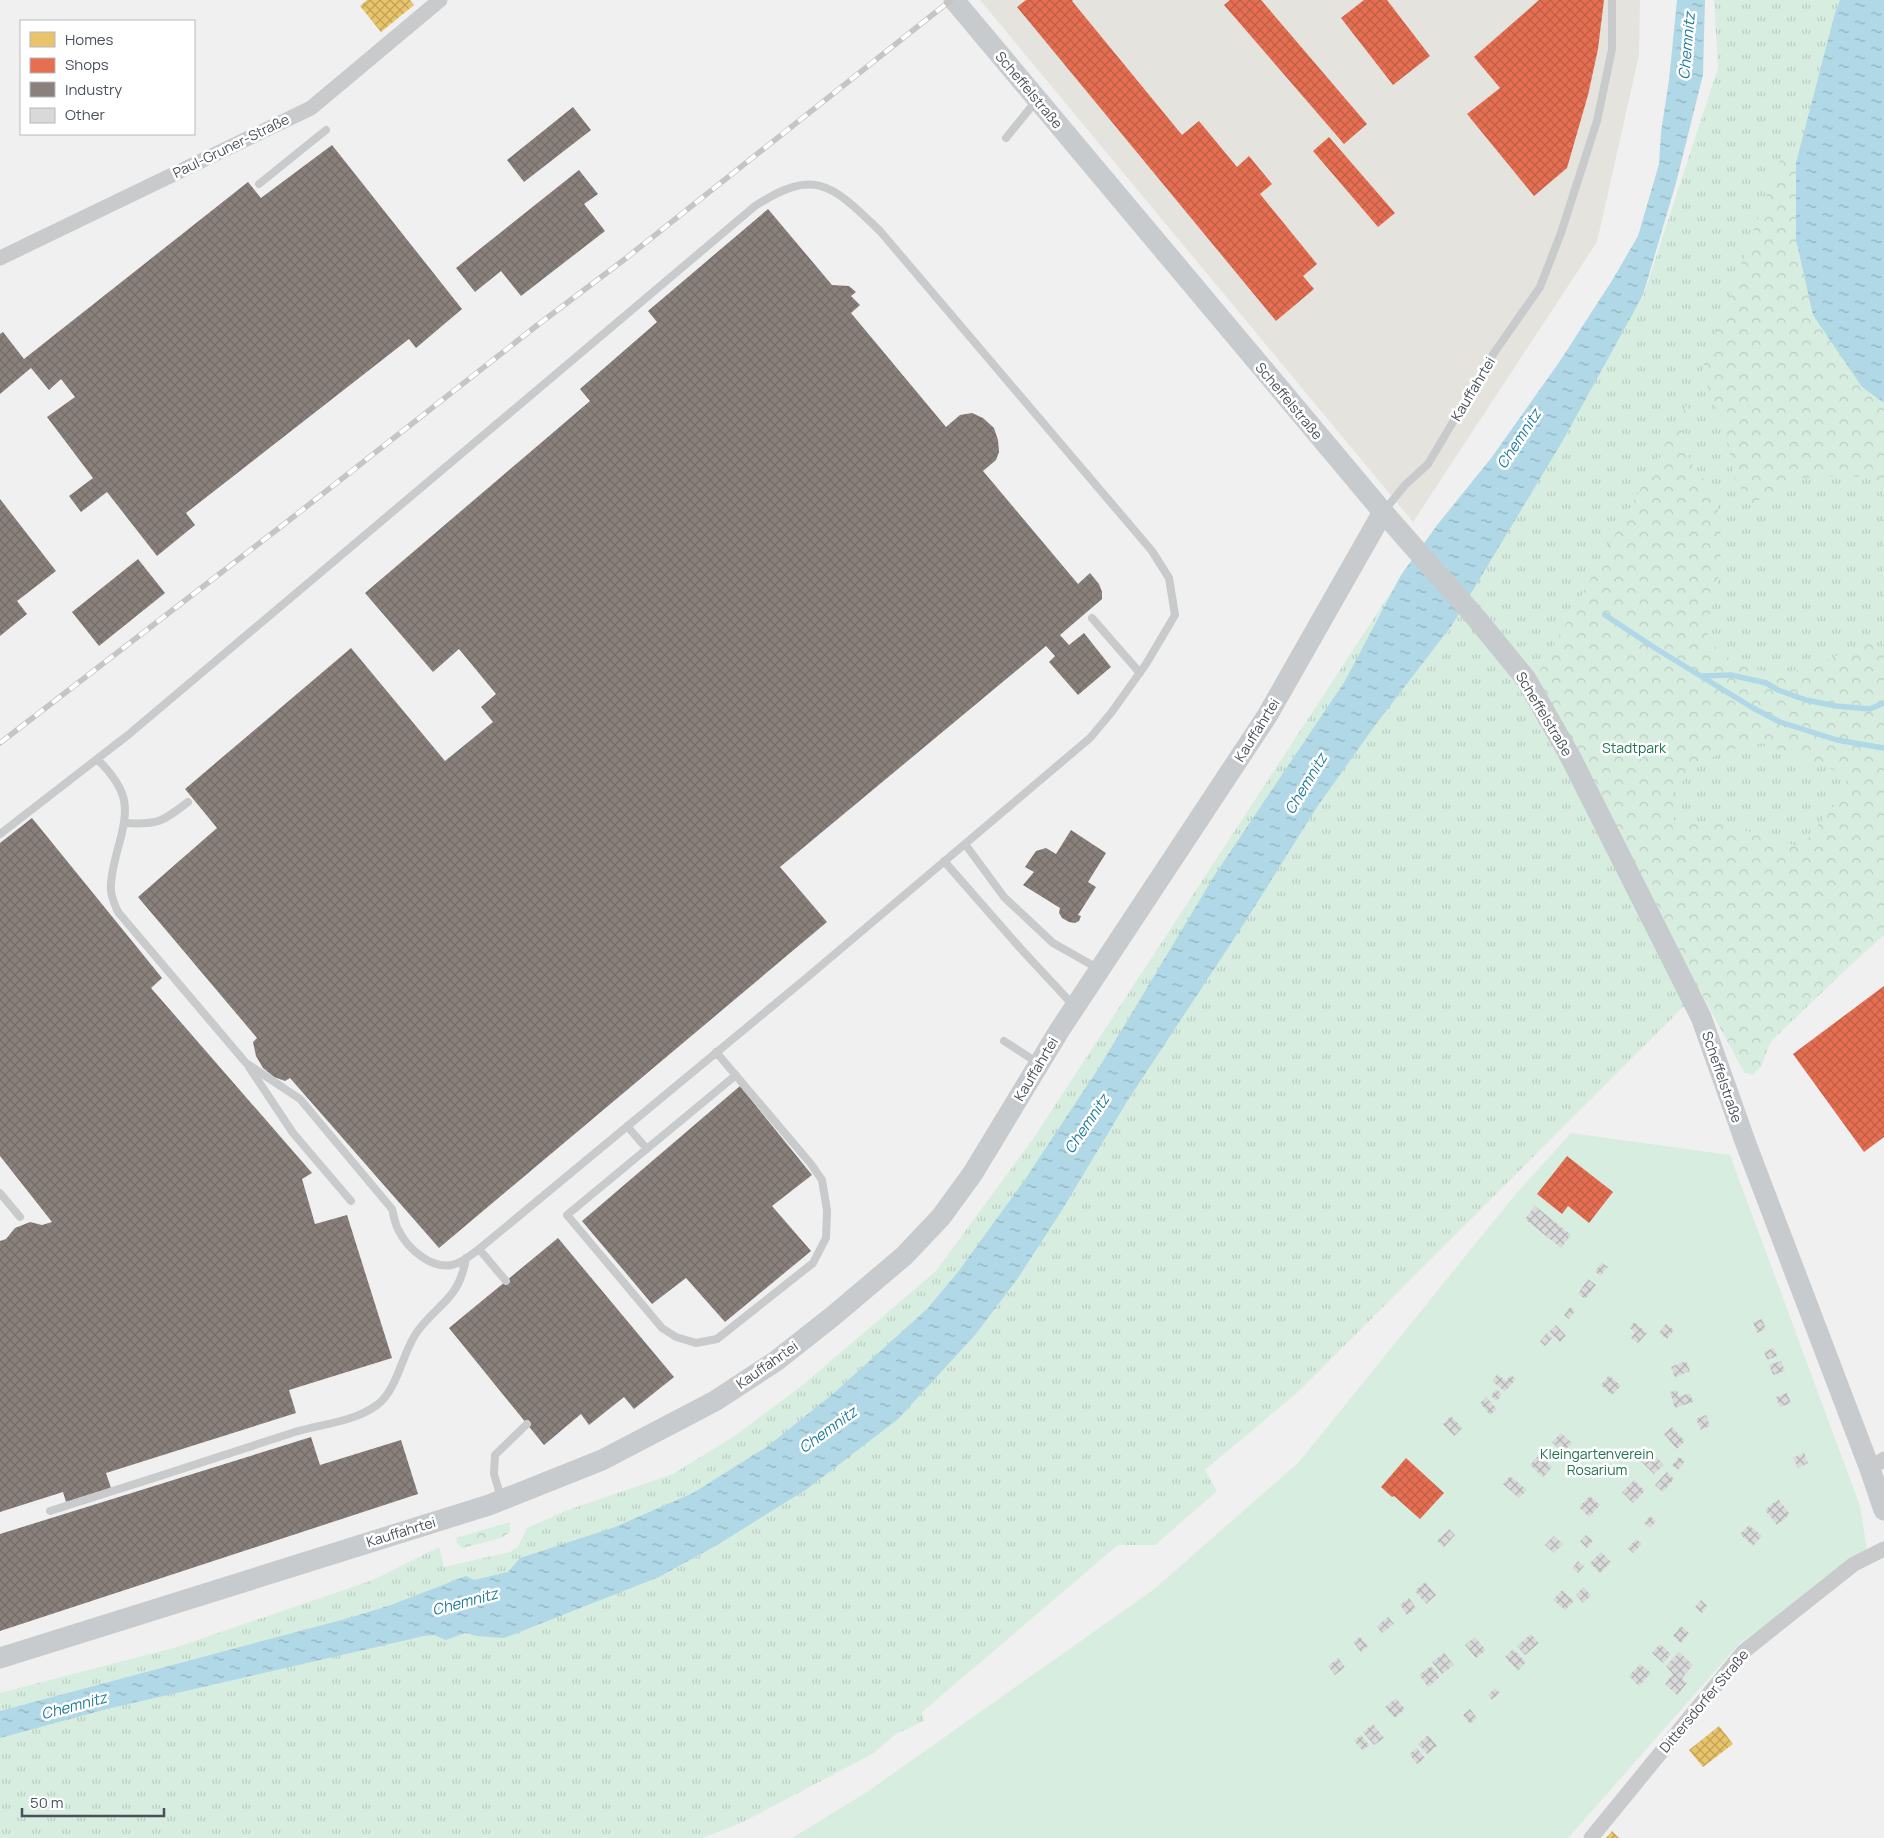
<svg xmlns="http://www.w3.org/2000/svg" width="1884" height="1838" font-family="Manrope,sans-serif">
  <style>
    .commercial { fill: #e5e3de }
    .grass { fill: url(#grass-tufts) }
    .forest { fill: url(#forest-crowns); fill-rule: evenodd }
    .garden { fill: #d7ede0 }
    .water { fill: url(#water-ripples) }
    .homes { fill: url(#homes-cross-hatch) }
    .shops { fill: url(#shops-cross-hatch) }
    .industry { fill: url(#industry-cross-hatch) }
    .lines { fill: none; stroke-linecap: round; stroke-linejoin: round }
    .stream { stroke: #b0d8e6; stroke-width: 5.5 }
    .building { fill: url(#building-cross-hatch) }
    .lane { stroke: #c8cacb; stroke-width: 8 }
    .street { stroke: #c8cacb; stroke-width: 15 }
    .secondary { stroke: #c8cbcd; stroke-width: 21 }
    .rail-casing { stroke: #c4c5c6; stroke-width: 5.5 }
    .rail { stroke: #fff; stroke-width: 4; stroke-dasharray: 11; stroke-linecap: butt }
    .labels { text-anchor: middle; stroke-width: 5; stroke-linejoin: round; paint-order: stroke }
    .street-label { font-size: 14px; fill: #49515a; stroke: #fff }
    .park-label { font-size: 14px; fill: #22744e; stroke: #fff }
    .water-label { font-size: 15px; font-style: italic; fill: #1c7a9a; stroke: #fff }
  </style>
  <defs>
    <pattern id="grass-tufts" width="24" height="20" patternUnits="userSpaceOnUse" patternTransform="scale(1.25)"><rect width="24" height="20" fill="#d7ede0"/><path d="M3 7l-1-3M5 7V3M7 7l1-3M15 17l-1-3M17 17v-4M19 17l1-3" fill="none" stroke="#bacdc2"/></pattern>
    <pattern id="forest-crowns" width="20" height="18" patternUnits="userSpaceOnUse" patternTransform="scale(1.25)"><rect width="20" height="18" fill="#d7ede0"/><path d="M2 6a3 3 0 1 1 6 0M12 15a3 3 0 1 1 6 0" fill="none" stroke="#bacdc2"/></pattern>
    <pattern id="water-ripples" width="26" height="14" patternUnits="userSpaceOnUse" patternTransform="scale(1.25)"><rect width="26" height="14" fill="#b0d8e6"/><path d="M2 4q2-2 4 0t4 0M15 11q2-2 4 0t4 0" fill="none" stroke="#91b2bd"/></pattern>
    <pattern id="homes-cross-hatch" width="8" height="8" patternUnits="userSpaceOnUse" patternTransform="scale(1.25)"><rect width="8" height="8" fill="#e9c46a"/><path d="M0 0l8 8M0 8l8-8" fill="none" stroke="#bfa25a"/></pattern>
    <pattern id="shops-cross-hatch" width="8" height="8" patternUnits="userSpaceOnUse" patternTransform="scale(1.25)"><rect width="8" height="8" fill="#e76f51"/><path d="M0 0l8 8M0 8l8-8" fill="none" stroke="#bd5e46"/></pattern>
    <pattern id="industry-cross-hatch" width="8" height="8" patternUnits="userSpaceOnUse" patternTransform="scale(1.25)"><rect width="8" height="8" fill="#8a817c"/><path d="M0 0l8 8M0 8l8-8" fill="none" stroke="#736c69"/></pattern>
    <pattern id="building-cross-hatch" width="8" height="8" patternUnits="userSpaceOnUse" patternTransform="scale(1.25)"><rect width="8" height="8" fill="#d9d9da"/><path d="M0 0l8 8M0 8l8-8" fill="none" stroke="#b2b2b4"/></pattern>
  </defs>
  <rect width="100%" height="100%" fill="#f0f0f0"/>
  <path class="commercial" d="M980,0H1640L1639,55L1597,242L1413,522Z"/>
  <path class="grass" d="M1714,0H1840L1835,13L1862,387L1884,403V933L1744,1067L1701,989L1299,1391L1205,1470L1217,1491L1155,1545H1118L922,1712L924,1721L896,1734L874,1753L741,1823L702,1838H0V1693L177,1647L373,1580L439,1547L444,1567L510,1552L518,1547L527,1528L565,1511L673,1474L736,1435L799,1388L936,1271L1035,1136L1406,569L1456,574L1643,297L1718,68Z"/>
  <path class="forest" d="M1782,154L1796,163V239L1862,387L1884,403V482L1865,477L1826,476L1794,479L1750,505L1733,475L1727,432L1704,379L1698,381Z
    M1688,403L1681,438L1693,466L1716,495L1720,527V569L1712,609L1704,627L1713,645L1735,663L1766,672L1803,670L1871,641L1884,652V935L1787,1022L1769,1045L1761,1067L1752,1075L1744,1072L1533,683ZM1763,743L1812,763L1848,774L1843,794L1801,847L1723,824L1679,823L1674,820L1672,792L1700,763L1725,751Z
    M510,1522V1532L501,1538L462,1548L457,1543L456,1538Z"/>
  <path class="garden" d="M1571,1133L1730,1155L1860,1506L1867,1550L1740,1643L1568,1838H792L867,1792L1153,1590L1299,1462L1514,1196Z"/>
  <path class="water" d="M1677,0H1705L1703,75L1676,183L1643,295L1562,442L1452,625L1376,724L1317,807L1245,922L1128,1100L1062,1210L1018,1278L975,1335L898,1419L807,1489L717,1545L659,1577L504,1638L477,1636L465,1633L446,1640L434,1635L424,1636L107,1709L0,1738V1711L349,1618L391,1605L466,1576L474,1580L508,1572L520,1558L615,1527L693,1493L768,1446L834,1393L927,1309L958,1272L1024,1181L1100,1066L1216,873L1345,681L1401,575L1438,524L1492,457L1560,361L1613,279L1638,236L1659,164L1661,132L1669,80Z
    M1840,0H1884V403L1862,387L1813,315L1796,239V163L1835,13Z"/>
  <path class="homes" d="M367,0H410L414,5L381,32L360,6Z
    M1719,1726L1733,1744L1703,1767L1689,1750Z
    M1612,1831L1619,1838H1606Z"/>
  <path class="shops" d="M1026,0H1073L1072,1L1182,135L1199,121L1237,167L1249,156L1272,184L1260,194L1317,264L1303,276L1314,289L1276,321L1017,7Z
    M1230,0H1261L1367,124L1344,144L1224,5Z
    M1364,0H1387L1430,56L1393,85L1341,18Z
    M1539,0H1604L1598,49L1588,95L1567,168L1534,196L1467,114L1500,88L1474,57Z
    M1329,137L1395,213L1378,227L1313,151Z
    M1884,986V1137L1864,1152L1793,1054Z
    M1567,1156L1613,1192L1589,1223L1568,1206L1562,1214L1537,1194Z
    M1406,1458L1444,1493L1420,1519L1394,1496L1392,1497L1381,1487Z"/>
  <path class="industry" d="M573,107L591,130L524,182L507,160Z
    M332,145L462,309L416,348L409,339L186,513L195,525L157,556L107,492L81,512L69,496L93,478L47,417L75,397L61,379L49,390L31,368L0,394V334L3,332L24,359L248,182L261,198Z
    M579,170L598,194L584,204L605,231L521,296L501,271L475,292L456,268Z
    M768,209L832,285L849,286L856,292L851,296L860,305L851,313L946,427L960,415L972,413L983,418L994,428L998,440L999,452L996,460L983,471L1078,584L1090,573L1099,584L1102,592V599L1060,635L1069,645L1084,633L1111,667L1078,695L1049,662L1055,656L1046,646L780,867L827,922L439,1248L290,1078L285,1081L274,1077L263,1068L256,1056L253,1042L257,1038L138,897L217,828L185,789L351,648L445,761L493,722L481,707L496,694L459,649L433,672L365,593L590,401L580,389L657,322L648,311Z
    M0,499L56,571L17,601L27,614L0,636Z
    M138,559L165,593L99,646L72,612Z
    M32,818L162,978L151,988L312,1173L302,1179L315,1224L347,1215L392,1358L289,1390L296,1413L106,1473L111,1488L66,1502L63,1492L0,1512V1241L6,1239L15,1228L30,1222L42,1225L52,1222L0,1156V843Z
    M1071,830L1106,853L1088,882L1096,887L1078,915L1081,916L1079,921L1075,923L1069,922L1062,918L1059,913L1060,908L1023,885L1034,872L1025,867L1036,851L1046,848L1056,854Z
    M740,1086L812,1175L772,1206L811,1251L725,1322L686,1278L652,1304L582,1221Z
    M558,1238L674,1377L634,1409L624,1397L589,1425L581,1414L544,1445L449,1328Z
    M311,1437L320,1465L401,1440L418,1494L0,1631V1534Z"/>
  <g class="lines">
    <path class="stream" d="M1605,615L1655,648L1753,708L1780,722L1837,740L1884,748
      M1701,676L1731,675L1766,683L1778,690L1806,700L1836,706L1870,709L1884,703"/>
  </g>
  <path class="building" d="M1535,1206L1571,1235L1561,1248L1525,1219Z
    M1602,1263L1608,1267L1600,1276L1595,1271Z
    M1588,1279L1596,1285L1585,1299L1578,1294Z
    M1570,1307L1575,1311L1569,1319L1564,1315Z
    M1762,1319L1766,1329L1757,1333L1753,1322Z
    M1634,1322L1647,1333L1638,1343L1631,1338L1635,1333L1630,1328Z
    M1666,1324L1674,1330L1667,1339L1659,1333Z
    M1556,1325L1566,1336L1560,1342L1549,1332Z
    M1547,1333L1552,1338L1545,1346L1540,1341Z
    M1774,1348L1777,1356L1767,1360L1764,1352Z
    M1686,1361L1690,1371L1675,1377L1671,1367Z
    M1781,1361L1785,1371L1773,1375L1769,1365Z
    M1497,1374L1506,1381L1511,1375L1516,1379L1505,1392L1492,1381Z
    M1609,1375L1621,1386L1612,1395L1601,1385Z
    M1496,1389L1502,1394L1497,1401L1491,1396Z
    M1677,1390L1679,1397L1690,1393L1693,1402L1675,1408L1670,1392Z
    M1787,1393L1791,1403L1780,1407L1776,1397Z
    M1486,1397L1497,1409L1490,1415L1480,1403Z
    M1706,1415L1710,1426L1701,1430L1696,1419Z
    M1451,1416L1462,1428L1454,1436L1443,1424Z
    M1672,1427L1685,1441L1677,1449L1664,1434Z
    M1561,1433L1572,1443L1563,1452L1552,1442Z
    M1651,1452L1664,1465L1654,1474L1641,1461Z
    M1804,1453L1808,1463L1798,1468L1793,1458Z
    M1539,1455L1552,1467L1543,1477L1530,1465Z
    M1679,1457L1685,1461L1678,1470L1672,1465Z
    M1667,1472L1674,1479L1663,1492L1655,1485Z
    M1510,1476L1527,1490L1519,1498L1503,1484Z
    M1634,1480L1645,1491L1633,1503L1622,1492Z
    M1590,1496L1600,1505L1589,1517L1579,1507Z
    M1778,1499L1790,1514L1777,1525L1765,1510Z
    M1650,1516L1656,1521L1650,1528L1644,1523Z
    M1749,1525L1762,1536L1753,1546L1740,1534Z
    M1449,1529L1455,1535L1444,1547L1437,1541Z
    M1586,1535L1593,1541L1587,1548L1580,1541Z
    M1554,1536L1563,1544L1554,1553L1545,1545Z
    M1636,1539L1642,1544L1633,1553L1628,1548Z
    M1601,1552L1611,1562L1600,1573L1590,1563Z
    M1578,1561L1584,1566L1578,1573L1573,1568Z
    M1425,1582L1436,1595L1426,1604L1415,1591Z
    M1584,1587L1591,1596L1583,1603L1576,1595Z
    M1562,1590L1574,1601L1565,1610L1553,1600Z
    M1409,1598L1416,1608L1407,1615L1400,1605Z
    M1701,1600L1707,1606L1702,1613L1695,1607Z
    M1388,1617L1394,1624L1382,1633L1377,1626Z
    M1681,1626L1689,1633L1681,1643L1673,1636Z
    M1531,1634L1539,1643L1525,1655L1517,1646Z
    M1360,1637L1368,1646L1361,1652L1353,1642Z
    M1475,1637L1486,1650L1476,1658L1465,1645Z
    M1660,1644L1671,1654L1663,1663L1652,1653Z
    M1513,1649L1526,1662L1518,1671L1505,1657Z
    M1679,1652L1693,1665L1682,1678L1687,1683L1677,1695L1665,1684L1673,1674L1666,1666Z
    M1444,1653L1454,1665L1442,1674L1432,1662Z
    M1338,1658L1345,1667L1335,1675L1328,1666Z
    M1640,1664L1651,1673L1639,1686L1629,1676Z
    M1431,1666L1440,1677L1428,1687L1419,1675Z
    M1495,1688L1500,1693L1492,1700L1488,1695Z
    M1396,1698L1405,1709L1395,1718L1385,1707Z
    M1470,1709L1477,1718L1470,1724L1463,1715Z
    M1373,1724L1384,1738L1374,1745L1363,1732Z
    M1361,1735L1369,1745L1363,1751L1354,1741Z
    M1428,1735L1437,1746L1427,1754L1418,1744Z
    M1417,1748L1425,1758L1417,1764L1409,1754Z"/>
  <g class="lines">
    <path class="lane" d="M1006,138L1036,101
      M259,184L326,130
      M1384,511L1405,485L1428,464L1494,353L1540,287L1561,233L1597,121L1612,49V0
      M1092,618L1140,673
      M125,823C158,825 162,822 188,802
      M0,834L128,735L755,206C816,166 833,186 880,231L1152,551L1169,578L1175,615L1146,664L1111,713L1090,738L804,980L479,1249C471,1255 462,1263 452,1265C431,1269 408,1249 399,1231C395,1225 394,1216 392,1209L300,1099L246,1063L118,912C115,905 111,897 111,890C110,878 114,864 117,852C129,809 131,792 97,759
      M965,844L1004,897L1053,943L1099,969
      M944,861L1021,949L1073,1005
      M1004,1041L1038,1063
      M716,1052L811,1164L822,1180L827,1210L826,1238L813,1263L717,1339L696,1343L676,1337L662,1328L567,1215L736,1075
      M249,1067L293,1133L351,1201
      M627,1126L647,1149
      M0,1193L20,1217
      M479,1249L506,1281
      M501,1498L494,1474L495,1455L527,1424
      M50,1511C132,1485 213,1459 295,1432C322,1424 354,1422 377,1405C398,1389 402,1353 417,1332C439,1302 459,1300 466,1258"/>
    <path class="street" d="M0,258L311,108L440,0
      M1870,1469L1884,1459
      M1591,1838L1743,1652L1854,1564L1884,1549"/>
    <path class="secondary" d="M954,0L1383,512L1477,619L1526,679L1571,758L1701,1017L1746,1144L1870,1469L1884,1510
      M0,1658L489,1505L602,1460L715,1401L776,1361L833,1316L904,1256L941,1217L973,1173L1059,1031L1267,716L1383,512"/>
    <g class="rail-casing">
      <path id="rail" d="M0,743L283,525L535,327L625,259L951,0"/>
    </g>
    <use href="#rail" class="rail"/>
  </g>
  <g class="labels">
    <g class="street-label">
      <text transform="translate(1029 90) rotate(50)" y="5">Scheffelstraße</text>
      <text transform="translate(231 146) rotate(-26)" y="5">Paul-Gruner-Straße</text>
      <text transform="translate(1473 389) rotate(-59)" y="5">Kauffahrtei</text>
      <text transform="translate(1289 401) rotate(50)" y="5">Scheffelstraße</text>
      <text transform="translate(1544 714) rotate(59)" y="5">Scheffelstraße</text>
      <text transform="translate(1257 730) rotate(-58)" y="5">Kauffahrtei</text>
      <text transform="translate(1036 1069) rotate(-59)" y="5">Kauffahrtei</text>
      <text transform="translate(1722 1077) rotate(71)" y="5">Scheffelstraße</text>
      <text transform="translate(767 1365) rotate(-35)" y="5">Kauffahrtei</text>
      <text transform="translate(401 1532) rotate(-17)" y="5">Kauffahrtei</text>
      <text transform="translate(1704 1701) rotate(-50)" y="5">Dittersdorfer Straße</text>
    </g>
    <g class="park-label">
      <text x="1634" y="753">Stadtpark</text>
      <text x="1597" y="1459">Kleingartenverein<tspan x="1597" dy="16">Rosarium</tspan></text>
    </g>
    <g class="water-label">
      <text transform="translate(1687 46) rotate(-85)" y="5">Chemnitz</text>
      <text transform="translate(1519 439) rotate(-57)" y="5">Chemnitz</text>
      <text transform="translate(1306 784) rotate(-59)" y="5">Chemnitz</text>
      <text transform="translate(1087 1124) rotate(-56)" y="5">Chemnitz</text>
      <text transform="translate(828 1430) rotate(-36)" y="5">Chemnitz</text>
      <text transform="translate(465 1602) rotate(-15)" y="5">Chemnitz</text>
      <text transform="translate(74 1706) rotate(-15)" y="5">Chemnitz</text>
    </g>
  </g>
  <rect x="20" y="20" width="175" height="115" fill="#ffffff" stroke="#b6b9bd"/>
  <rect x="30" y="32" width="25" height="15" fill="#e9c46a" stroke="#b6b9bd"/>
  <text x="65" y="45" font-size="15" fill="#49515a">Homes</text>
  <rect x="30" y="58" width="25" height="15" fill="#e76f51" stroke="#b6b9bd"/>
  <text x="65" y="70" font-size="15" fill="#49515a">Shops</text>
  <rect x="30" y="82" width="25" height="15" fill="#8a817c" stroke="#b6b9bd"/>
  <text x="65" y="95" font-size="15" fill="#49515a">Industry</text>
  <rect x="30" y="108" width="25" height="15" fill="#d9d9da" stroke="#b6b9bd"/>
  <text x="65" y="120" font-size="15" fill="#49515a">Other</text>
  <path d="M22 1808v8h142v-8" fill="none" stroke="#49515a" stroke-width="2.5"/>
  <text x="30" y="1808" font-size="15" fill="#49515a" stroke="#ffffff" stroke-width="4" paint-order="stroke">50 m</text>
</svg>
